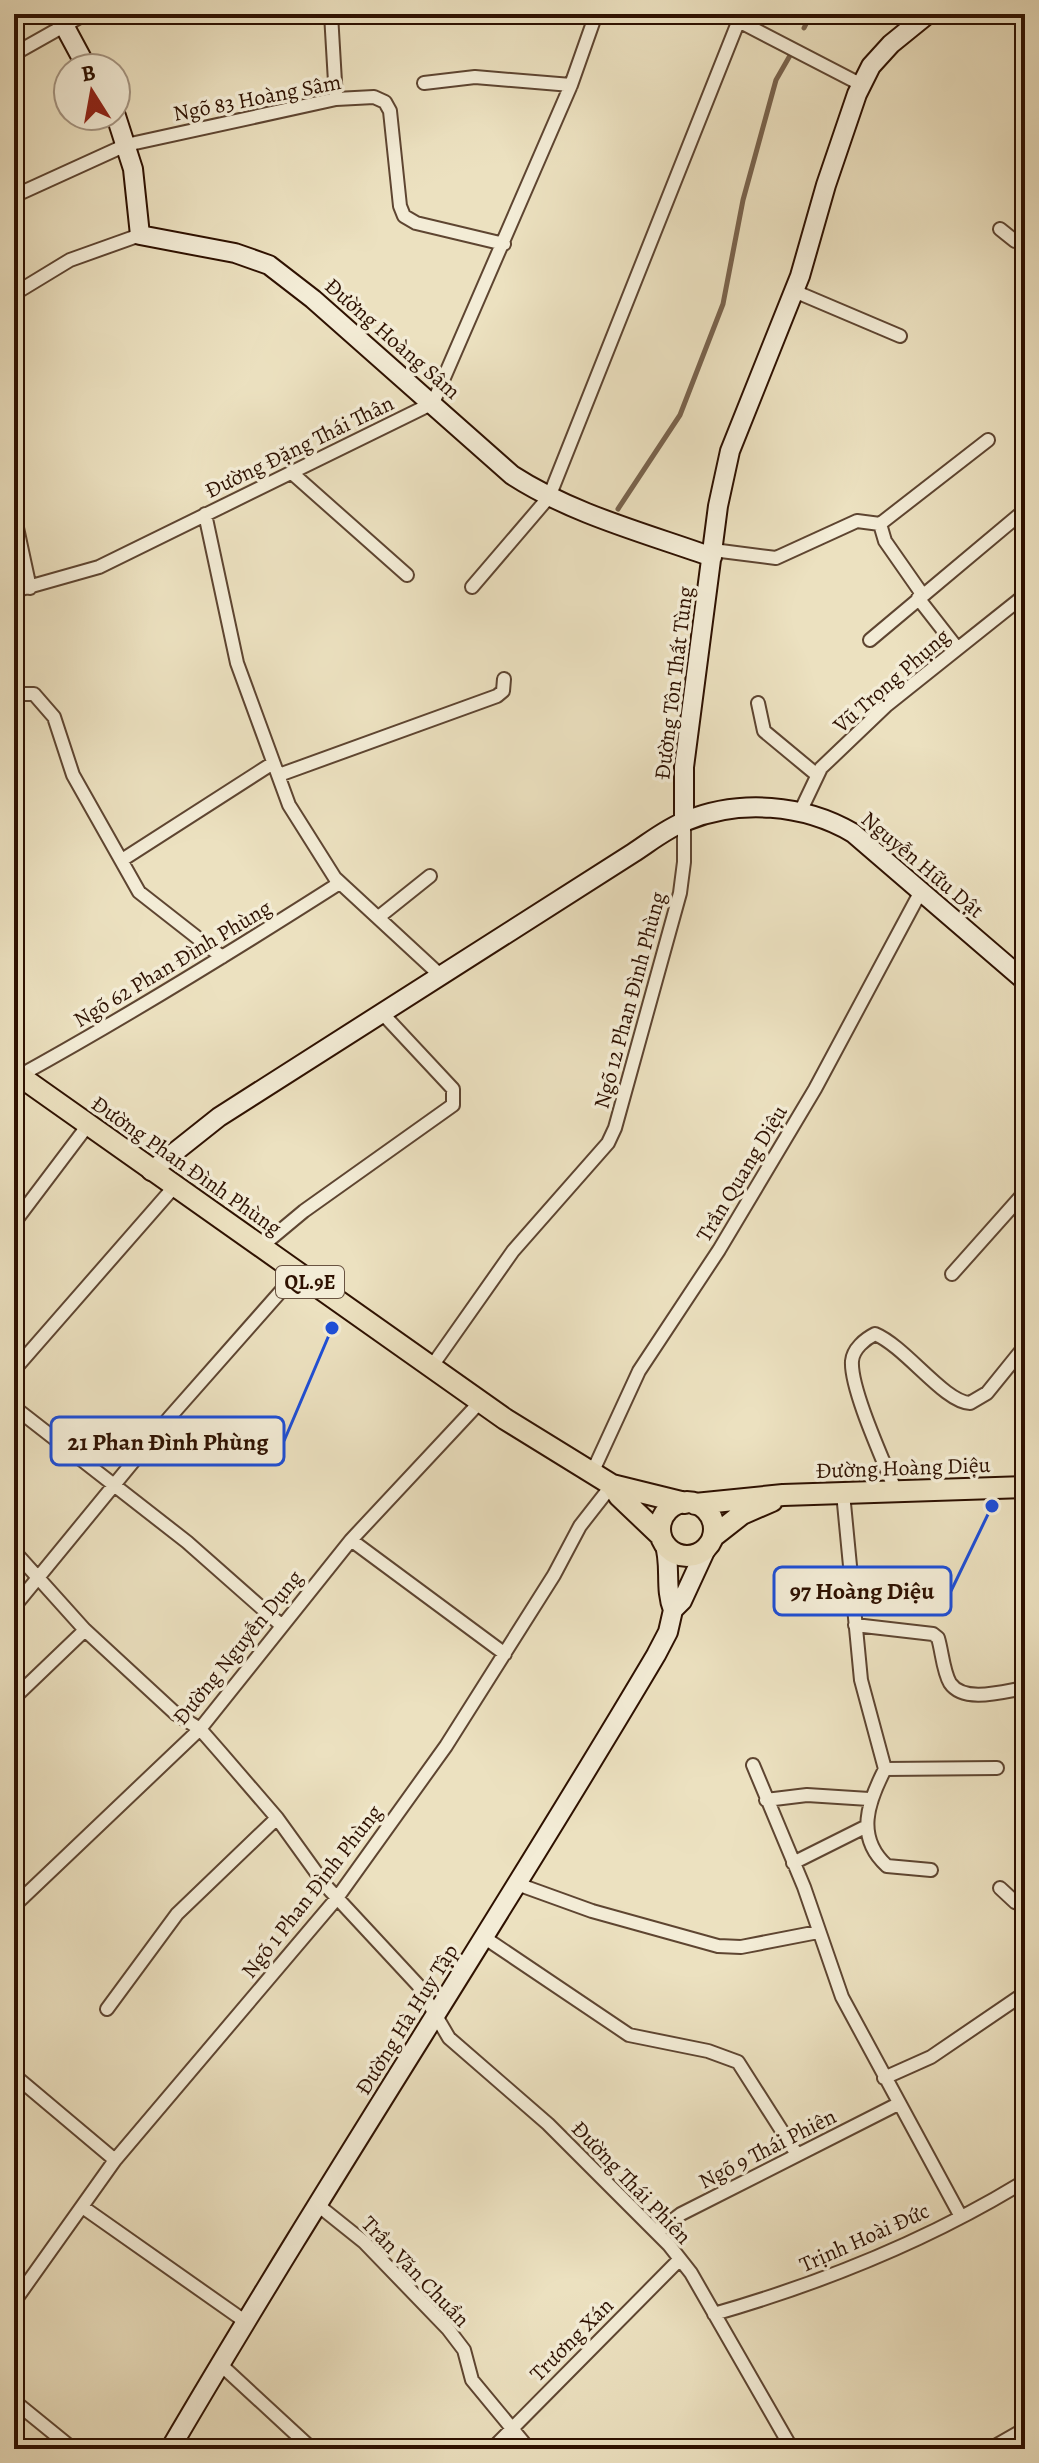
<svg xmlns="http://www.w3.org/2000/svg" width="1039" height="2463" font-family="Alegreya,serif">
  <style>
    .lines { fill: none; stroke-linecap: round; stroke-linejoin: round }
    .stream { stroke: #79634d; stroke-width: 5 }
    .street-casing { stroke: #5e4531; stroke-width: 16 }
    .secondary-casing { stroke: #2e1101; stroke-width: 22 }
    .primary-casing { stroke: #2e1101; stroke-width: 24 }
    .street { stroke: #f3ecd6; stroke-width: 12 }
    .secondary { stroke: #f3ecd6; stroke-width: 18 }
    .primary { stroke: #ece1c0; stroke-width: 20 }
    .labels { text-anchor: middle; stroke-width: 7; stroke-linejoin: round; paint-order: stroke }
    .shield { fill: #f3ecd6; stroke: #695341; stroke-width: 2 }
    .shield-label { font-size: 20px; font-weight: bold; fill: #2e1101 }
    .street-label { font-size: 22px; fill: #2e1101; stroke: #f3ecd6 }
    .leader { fill: none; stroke: #1d4ed8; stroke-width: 3 }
    .callout-dot { fill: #1d4ed8; stroke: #f3ecd6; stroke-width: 3 }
    .callout { fill: #f3ecd6; stroke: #1d4ed8; stroke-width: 3 }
    .callout-label { font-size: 24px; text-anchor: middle; font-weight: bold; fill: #2e1101 }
  </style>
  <rect width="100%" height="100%" fill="#ece1c0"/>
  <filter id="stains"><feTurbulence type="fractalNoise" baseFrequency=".0025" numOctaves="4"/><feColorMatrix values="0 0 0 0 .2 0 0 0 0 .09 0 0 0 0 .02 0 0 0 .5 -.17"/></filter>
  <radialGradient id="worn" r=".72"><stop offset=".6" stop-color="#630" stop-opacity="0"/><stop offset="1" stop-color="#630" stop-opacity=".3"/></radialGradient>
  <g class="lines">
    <path class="stream" d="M804,28L811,14
      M618,509L680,415L723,304L743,200L776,80L792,52"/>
    <g class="street-casing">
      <path id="street" d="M331,14L336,99
        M725,14L862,85
        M14,54L85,14
        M424,83L475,77L571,85
        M14,196L126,145L336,99L374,97L385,102L390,111L400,206L404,216L416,223L504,244
        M1000,229L1015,241L1025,237
        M794,291L900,336
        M14,294L70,260L140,235
        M292,473L407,575
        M14,514L30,588
        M205,514L237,663L289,805L335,878L440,975
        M713,550L776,558L857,521L880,524
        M472,587L549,497L739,20
        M14,591L99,567L433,403L571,85L596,14
        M922,594L885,541L880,524L988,440
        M918,598L957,648
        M870,640L1025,510
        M14,694H34L54,717L73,775L139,892L222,957
        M758,703L764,731L817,775
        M279,775L497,696L503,691L504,679
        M801,810L821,768L887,705L1025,595
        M122,860L273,763
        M380,916L430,876
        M19,1076C128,1016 233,951 338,884L335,878
        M14,1223L88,1125
        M262,1246L304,1211L453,1105V1089L382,1013
        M952,1274L1025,1192
        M432,1366L513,1251L608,1143L615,1128L680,893L684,862V822
        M14,1370L174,1187
        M14,1407L187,1542L281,1625
        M592,1473L639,1371L719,1250L815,1089L921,891
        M896,1492C885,1464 850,1389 852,1361C853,1349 865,1339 875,1334C906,1347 944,1402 970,1403L987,1393L1025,1346
        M843,1493L861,1680L885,1769C868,1802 855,1837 887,1866L931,1870
        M351,1540L505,1654
        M14,1551L85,1630L176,1714L200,1729L221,1753L277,1818L326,1886L418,1985L449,2038L548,2124L669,2245L691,2273L792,2449
        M14,1607L169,1418L297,1273
        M855,1625L933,1634L938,1638C942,1651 943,1671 950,1683C964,1704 1005,1691 1025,1688
        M14,1698L85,1630
        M753,1765L804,1887L842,1997L960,2215
        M885,1769L997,1768
        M766,1800L807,1795L869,1799
        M793,1863L865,1827
        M520,1885L592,1911L718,1946L741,1947L818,1932
        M1000,1888L1015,1902L1025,1906
        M14,1906L200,1729L351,1540L480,1402
        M485,1938L629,2035L708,2051L738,2062L796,2153
        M107,2009L177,1914L277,1818
        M14,2075L115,2160
        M884,2078L931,2057L1025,1993
        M319,2206L364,2242L448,2329L464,2350L472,2380L529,2449
        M84,2208L246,2322
        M657,2232L681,2214L898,2104
        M14,2302L115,2160L337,1898L446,1746L554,1575L580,1526L612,1485
        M714,2314C822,2283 929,2240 1025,2181
        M220,2364L312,2449
        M14,2401L73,2449
        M492,2449L680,2259
        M990,2449L1025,2429"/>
    </g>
    <g class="secondary-casing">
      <path id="secondary" d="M58,14L87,68
        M116,116L133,169L140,235L235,253L269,265L313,299L512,475C572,514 645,533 712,557
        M684,822V767L718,506L730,451L800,276L826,185L857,94L871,66L891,44L928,14
        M151,1171L219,1117L633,853C650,842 667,828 686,821C739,799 804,804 853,833L1025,981
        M664,1542C672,1565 664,1588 673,1610
        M170,2449C327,2181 498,1922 656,1655L668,1632L673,1610L682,1601L706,1549"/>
    </g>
    <g class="primary-casing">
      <path id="primary" d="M14,1072L505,1419L612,1485L685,1503
        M612,1485L619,1496L661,1536
        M660 1529a27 27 0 1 1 54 0a27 27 0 1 1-54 0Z
        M695,1504L783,1495L1025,1487
        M714,1536L742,1514L772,1501"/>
    </g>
    <use href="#street" class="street"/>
    <use href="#secondary" class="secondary"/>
    <use href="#primary" class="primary"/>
  </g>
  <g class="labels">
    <rect class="shield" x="276" y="1266" width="68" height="32" rx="6"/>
    <g class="shield-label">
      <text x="310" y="1289">QL.9E</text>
    </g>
    <g class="street-label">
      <text transform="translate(257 97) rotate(-11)" y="8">Ngõ 83 Hoàng Sâm</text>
      <text transform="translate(393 338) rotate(41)" y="8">Đường Hoàng Sâm</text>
      <text transform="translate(299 446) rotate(-26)" y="8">Đường Đặng Thái Thân</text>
      <text transform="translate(891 680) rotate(-41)" y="8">Vũ Trọng Phụng</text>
      <text transform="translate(673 683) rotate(-83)" y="8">Đường Tôn Thất Tùng</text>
      <text transform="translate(923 864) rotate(40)" y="8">Nguyễn Hữu Dật</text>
      <text transform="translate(172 963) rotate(-31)" y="8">Ngõ 62 Phan Đình Phùng</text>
      <text transform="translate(629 1000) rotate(-75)" y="8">Ngõ 12 Phan Đình Phùng</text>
      <text transform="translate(187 1165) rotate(35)" y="8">Đường Phan Đình Phùng</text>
      <text transform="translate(741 1173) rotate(-59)" y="8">Trần Quang Diệu</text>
      <text transform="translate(903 1467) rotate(-2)" y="8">Đường Hoàng Diệu</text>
      <text transform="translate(237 1647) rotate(-51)" y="8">Đường Nguyễn Dụng</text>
      <text transform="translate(311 1891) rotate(-52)" y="8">Ngõ 1 Phan Đình Phùng</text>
      <text transform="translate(406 2019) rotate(-58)" y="8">Đường Hà Huy Tập</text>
      <text transform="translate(767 2148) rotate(-27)" y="8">Ngõ 9 Thái Phiên</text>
      <text transform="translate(632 2182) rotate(46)" y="8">Đường Thái Phiên</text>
      <text transform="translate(864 2237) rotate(-24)" y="8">Trịnh Hoài Đức</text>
      <text transform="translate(416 2271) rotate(46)" y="8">Trần Văn Chuẩn</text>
      <text transform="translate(571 2339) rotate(-45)" y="8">Trương Xán</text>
    </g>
  </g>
  <path class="leader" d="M332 1328L284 1441M992 1506L951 1591"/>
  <g class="callout-dot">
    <circle cx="332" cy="1328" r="8"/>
    <circle cx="992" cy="1506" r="8"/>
  </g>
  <g class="callout">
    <rect x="51" y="1417" width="233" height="48" rx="8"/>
    <rect x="774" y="1567" width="177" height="48" rx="8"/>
  </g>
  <g class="callout-label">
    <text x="168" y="1450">21 Phan Đình Phùng</text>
    <text x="862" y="1599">97 Hoàng Diệu</text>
  </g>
  <rect width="1039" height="2463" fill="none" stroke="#ece1c0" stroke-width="48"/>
  <rect x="16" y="16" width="1007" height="2431" fill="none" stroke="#2e1101" stroke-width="4"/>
  <rect x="24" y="24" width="991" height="2415" fill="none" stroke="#2e1101" stroke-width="2"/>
  <g transform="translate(92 92) rotate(349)"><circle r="38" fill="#f3ecd6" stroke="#a49481" stroke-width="2"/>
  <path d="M0-6L14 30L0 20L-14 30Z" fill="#8f2418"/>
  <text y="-12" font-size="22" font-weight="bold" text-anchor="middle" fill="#2e1101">B</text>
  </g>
  <rect width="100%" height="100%" filter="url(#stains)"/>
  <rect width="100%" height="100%" fill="url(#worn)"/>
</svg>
